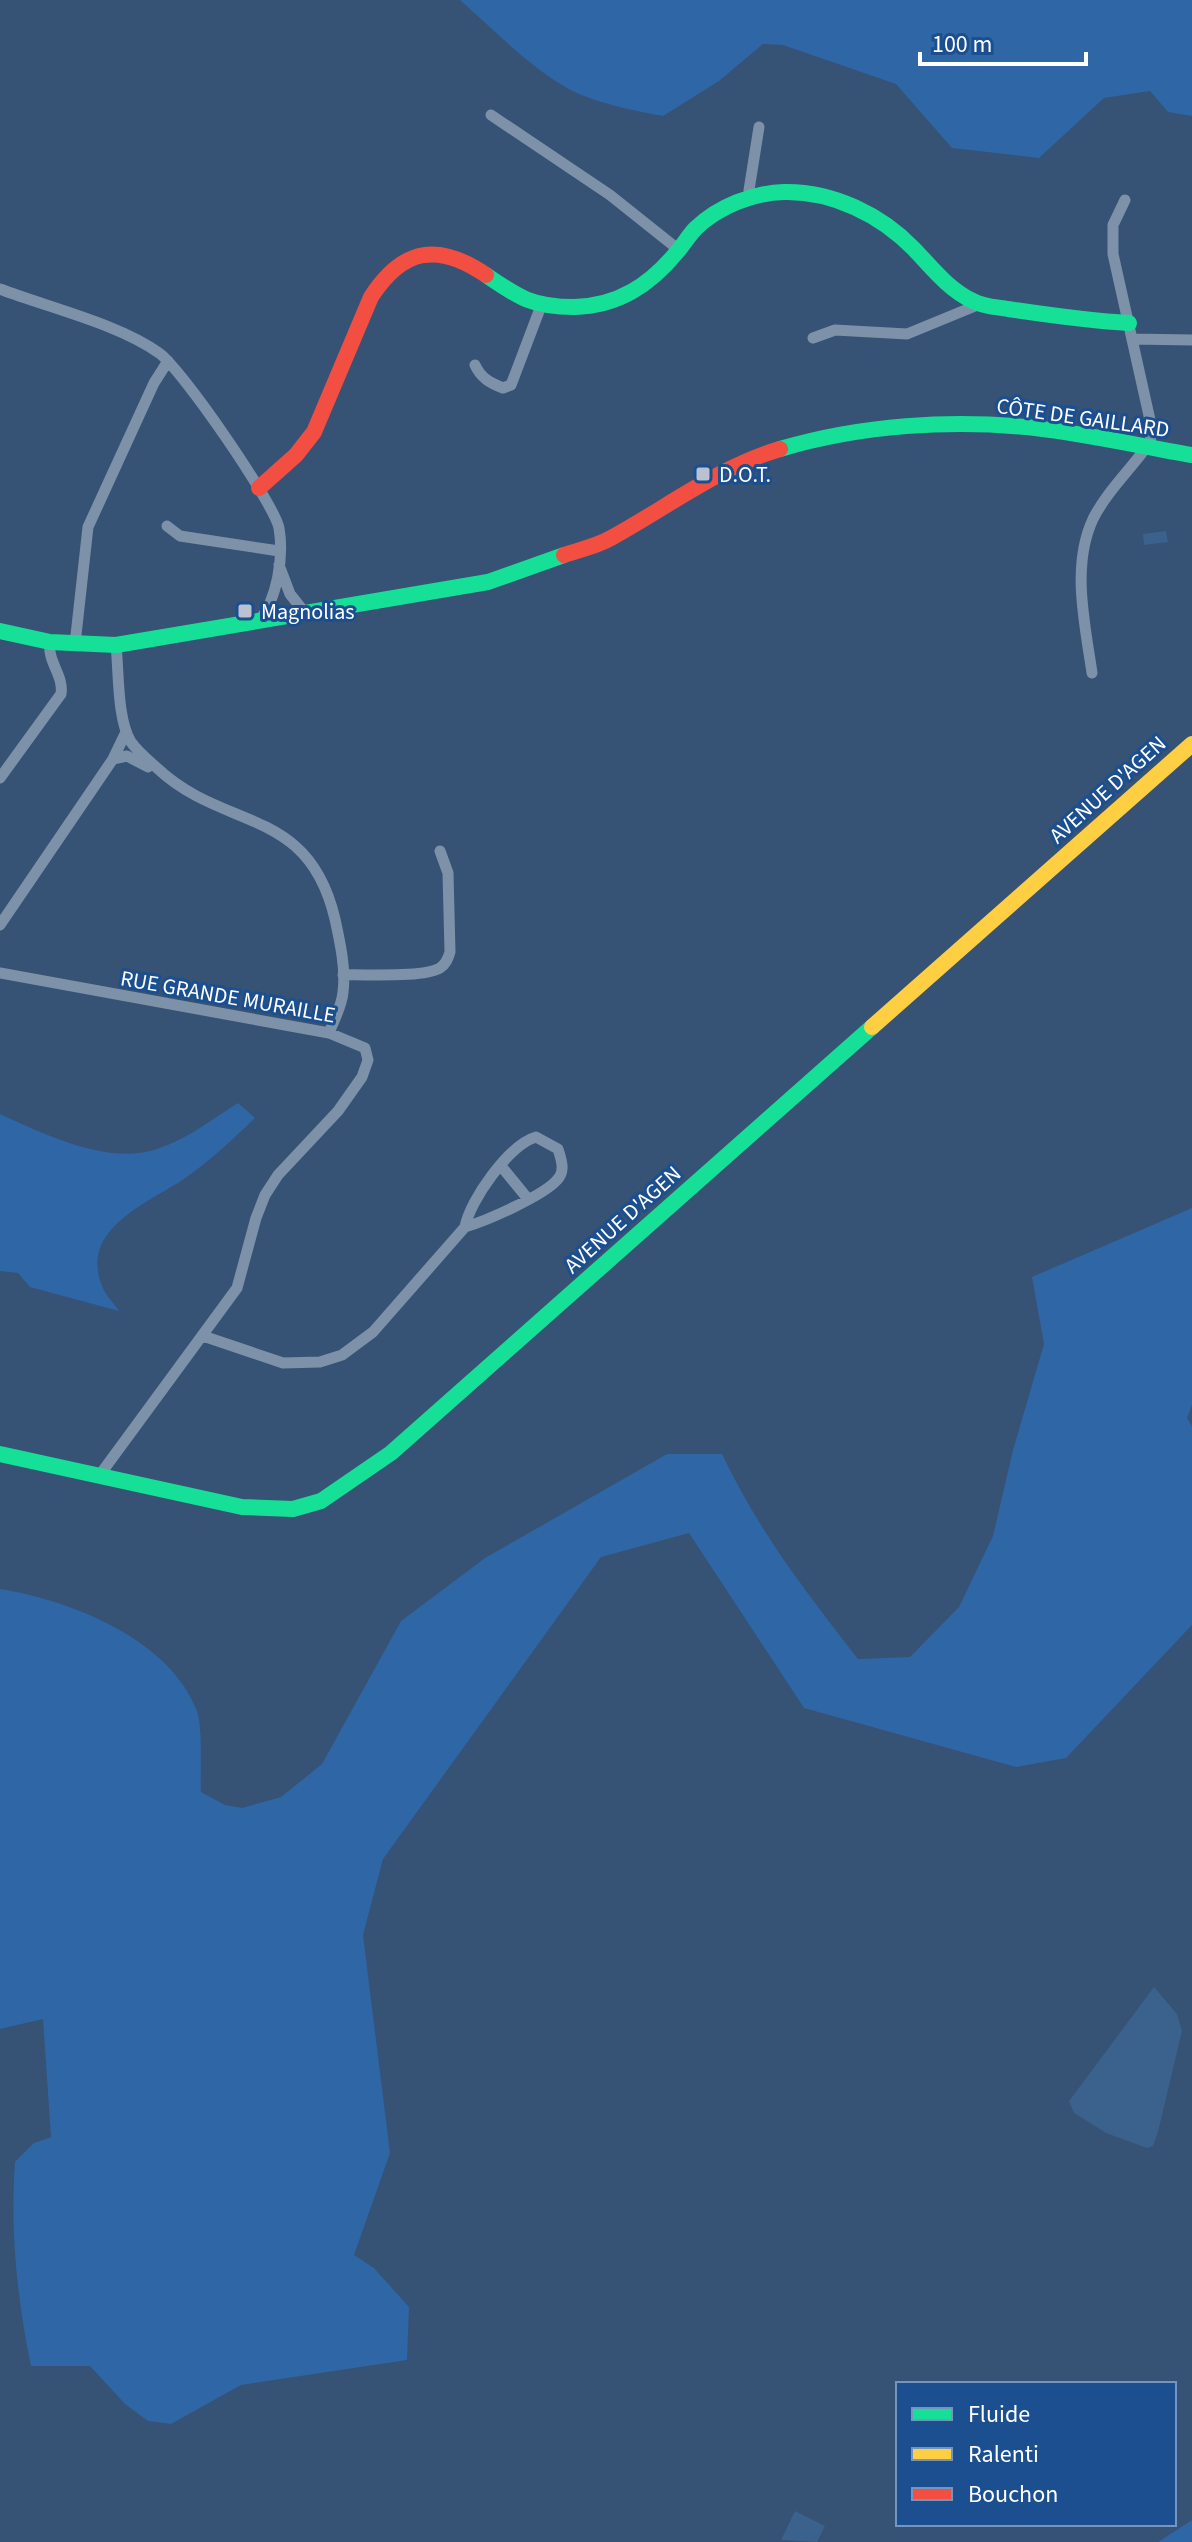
<svg xmlns="http://www.w3.org/2000/svg" width="1192" height="2542" font-family="'Source Sans 3',sans-serif">
  <style>
    .green { fill: #2f66a5 }
    .water { fill: #3b618d }
    .lines { fill: none; stroke-linecap: round; stroke-linejoin: round }
    .street { stroke: #7d92a8; stroke-width: 11 }
    .fast { stroke: #16e098; stroke-width: 16 }
    .slow { stroke: #ffcf43; stroke-width: 16 }
    .jam { stroke: #f24e42; stroke-width: 16 }
    .poi-dot { fill: #b9c2ce; stroke: #1b4f8f; stroke-width: 3 }
    .labels { text-anchor: middle; stroke-width: 6; stroke-linejoin: round; paint-order: stroke }
    .street-label { font-size: 22px; fill: #fff; stroke: #1b4f8f }
    .poi-label { font-size: 22px; fill: #fff; stroke: #1b4f8f; text-anchor: start }
  </style>
  <rect width="100%" height="100%" fill="#365274"/>
  <path class="green" d="M460,0H1192V116L1168,112L1150,91L1104,98L1039,158L952,148L896,84L783,45L763,44L719,81L663,116C635,111 591,102 567,88C527,65 494,30 460,0Z
    M238,1103L255,1118C232,1140 210,1161 184,1179C148,1203 79,1229 102,1286C106,1296 114,1303 119,1311L30,1287L18,1273L0,1271V1114C41,1133 104,1163 150,1151C182,1143 211,1120 238,1103Z
    M1192,1208V1405L1187,1418L1192,1426V1625L1066,1758L1016,1767L804,1708L689,1533L601,1557L383,1859L363,1935L390,2153L354,2255L374,2268L409,2307L407,2360L241,2385L171,2424L148,2421L125,2404L90,2366H31C17,2299 10,2230 15,2162L34,2143L51,2137L43,2019L0,2029V1589C70,1600 170,1639 197,1711C203,1728 200,1772 201,1792L225,1805L242,1808L281,1797L322,1764L401,1621L485,1558L667,1454H722C760,1533 805,1591 858,1659L910,1657L959,1607L993,1536L1013,1450L1044,1344L1032,1277Z
    M1192,2520V2542H1158Z"/>
  <path class="water" d="M1166,531L1168,542L1144,545L1143,534Z
    M1154,1987L1177,2014L1182,2031L1158,2132L1153,2146L1147,2148L1106,2133L1074,2113L1069,2101Z
    M795,2511L825,2526L817,2542L781,2540Z"/>
  <g class="lines">
    <path class="street" d="M491,115L610,195L679,250
      M751,198L749,190L759,127
      M1125,200L1113,225V254L1152,429L1149,449
      M0,289C47,307 119,324 159,353C181,368 274,503 279,528C284,558 277,599 259,621
      M813,338L835,330L907,334L980,304
      M1133,339L1192,340
      M475,365C481,378 490,383 503,388L511,385L541,306
      M167,526L180,536L279,551
      M279,565L290,594L305,613
      M75,644L88,527L154,383L168,361
      M116,645C119,673 117,719 131,742C138,752 148,760 157,768C225,832 308,805 335,919C340,942 346,969 343,992C342,1006 334,1020 329,1033
      M1092,673C1085,624 1071,566 1093,519C1106,493 1128,472 1145,449
      M113,759L127,756L148,767
      M0,778L61,694C64,675 47,662 50,642
      M0,925L113,759L126,732
      M0,973L329,1033L365,1048L368,1060L362,1077L338,1111L278,1175L265,1195L256,1218L237,1288L99,1476
      M343,975C365,974 423,978 440,968C446,964 448,959 450,952L448,873L440,851
      M501,1166L528,1199
      M203,1336L283,1363L320,1362L342,1355L373,1332L465,1227C486,1221 543,1196 557,1180C566,1171 561,1159 558,1149L536,1137C509,1145 470,1200 465,1227"/>
    <path class="fast" d="M486,275C519,298 533,307 574,307C618,306 650,285 677,252C684,244 689,235 696,228C719,206 753,193 784,192C833,191 881,215 914,249C932,268 949,290 973,301C984,307 997,307 1008,309C1048,315 1088,321 1129,323
      M780,449C861,425 951,419 1035,428C1087,434 1140,446 1192,455
      M0,631L50,642L116,645L488,582L564,555
      M0,1454L242,1507L293,1509L321,1501L391,1453L872,1027"/>
    <path class="slow" d="M872,1027L1192,744"/>
    <path class="jam" d="M259,488L296,455L314,432L371,297C403,248 438,242 486,275
      M564,555C579,550 597,546 611,538C666,508 719,467 780,449"/>
  </g>
  <g class="poi-dot">
    <rect x="695" y="466" width="16" height="16" rx="4"/>
    <rect x="237" y="603" width="16" height="16" rx="4"/>
  </g>
  <g class="labels">
    <g class="street-label">
      <text transform="translate(1083 417) rotate(8)" y="8">CÔTE DE GAILLARD</text>
      <text transform="translate(1107 789) rotate(-42)" y="8">AVENUE D'AGEN</text>
      <text transform="translate(228 996) rotate(10)" y="8">RUE GRANDE MURAILLE</text>
      <text transform="translate(622 1219) rotate(-42)" y="8">AVENUE D'AGEN</text>
    </g>
    <g class="poi-label">
      <text x="719" y="482">D.O.T.</text>
      <text x="261" y="619">Magnolias</text>
    </g>
  </g>
  <rect x="896" y="2382" width="280" height="144" fill="#1b4f8f" stroke="#7695bc" stroke-width="2"/>
  <rect x="912" y="2408" width="40" height="12" fill="#16e098" stroke="#7695bc" stroke-width="2"/>
  <text x="968" y="2422" font-size="24" fill="#ffffff">Fluide</text>
  <rect x="912" y="2448" width="40" height="12" fill="#ffcf43" stroke="#7695bc" stroke-width="2"/>
  <text x="968" y="2462" font-size="24" fill="#ffffff">Ralenti</text>
  <rect x="912" y="2488" width="40" height="12" fill="#f24e42" stroke="#7695bc" stroke-width="2"/>
  <text x="968" y="2502" font-size="24" fill="#ffffff">Bouchon</text>
  <path d="M920 52v12h166v-12" fill="none" stroke="#ffffff" stroke-width="4"/>
  <text x="932" y="52" font-size="24" fill="#ffffff" stroke="#1b4f8f" stroke-width="6" paint-order="stroke">100 m</text>
</svg>
